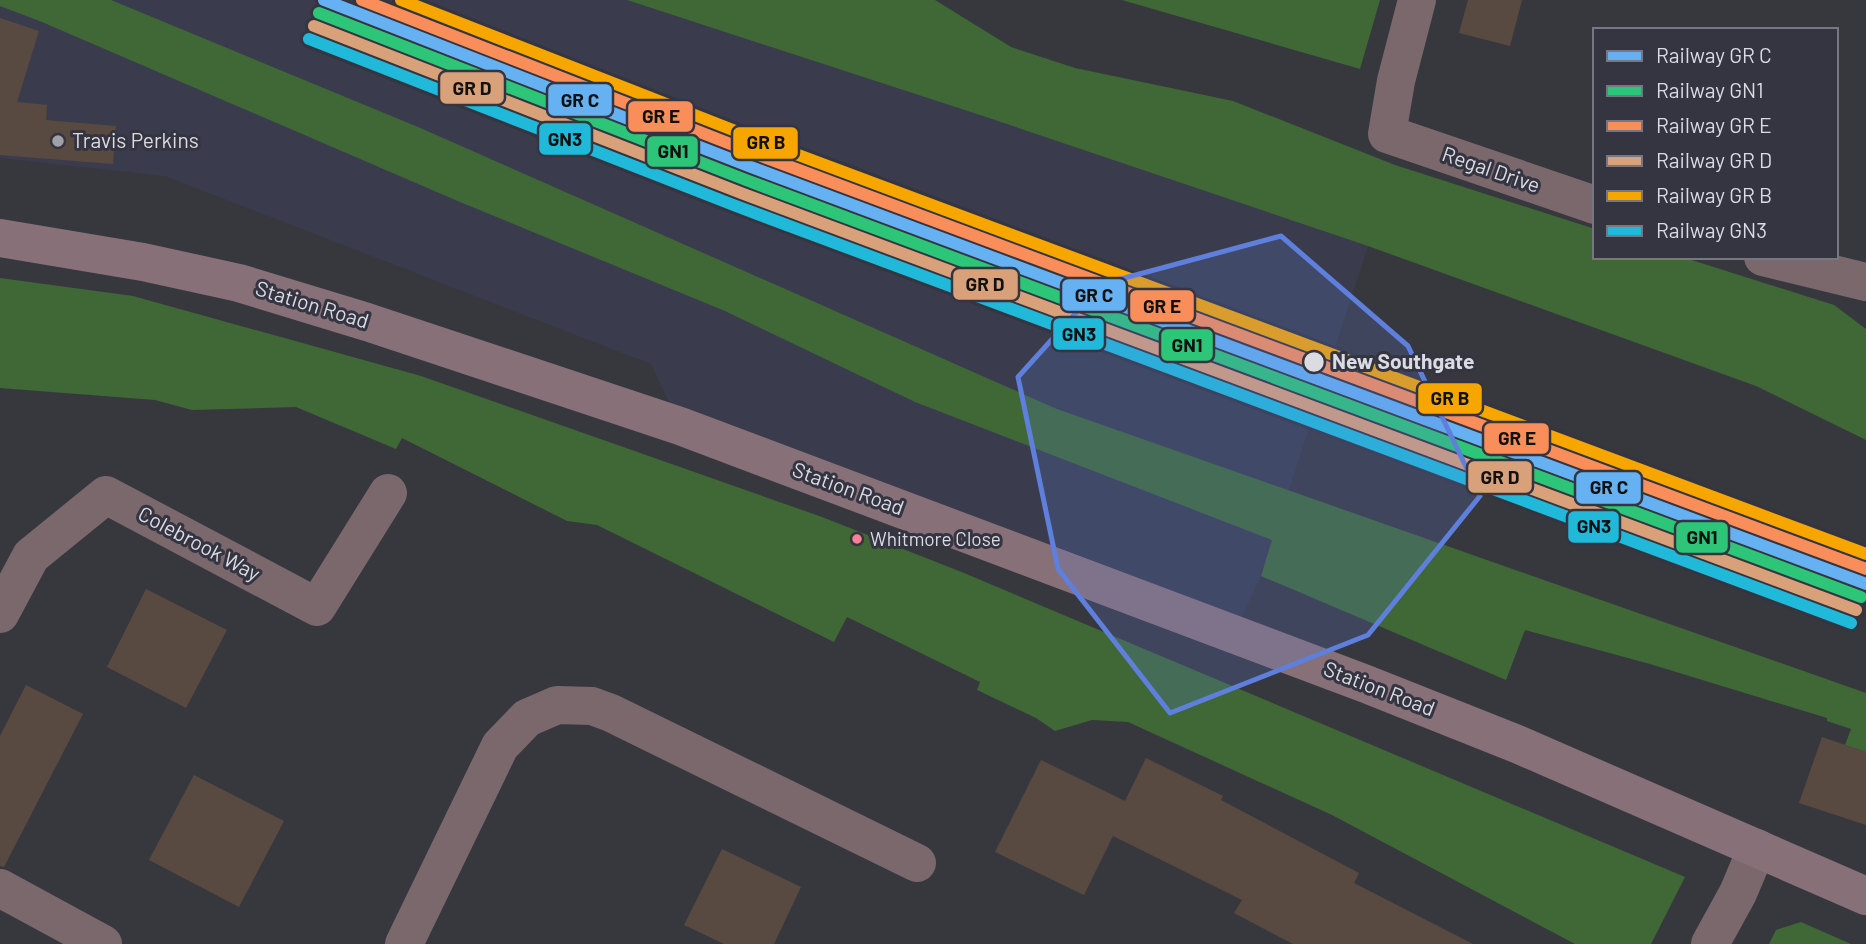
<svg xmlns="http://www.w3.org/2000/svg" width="1866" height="944" font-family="Barlow,sans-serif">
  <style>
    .built { fill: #3a3c4d }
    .green { fill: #3f6836 }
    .building { fill: #594a41 }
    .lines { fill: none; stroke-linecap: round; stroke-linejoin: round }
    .street { stroke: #7b686d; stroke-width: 38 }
    .primary { stroke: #877077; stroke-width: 38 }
    .rail-1-casing { stroke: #343541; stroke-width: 18 }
    .rail-2-casing { stroke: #343541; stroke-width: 18 }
    .rail-3-casing { stroke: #343541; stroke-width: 18 }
    .rail-4-casing { stroke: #343541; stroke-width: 18 }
    .rail-5-casing { stroke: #343541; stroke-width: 18 }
    .rail-6-casing { stroke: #343541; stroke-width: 18 }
    .rail-1 { stroke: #66b1f2; stroke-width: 12 }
    .rail-2 { stroke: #2dc577; stroke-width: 12 }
    .rail-3 { stroke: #fa8e5a; stroke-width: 12 }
    .rail-4 { stroke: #d9a179; stroke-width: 12 }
    .rail-5 { stroke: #f7a600; stroke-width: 12 }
    .rail-6 { stroke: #20b9da; stroke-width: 12 }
    .marked { fill: #5f7fdc; fill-opacity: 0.2; stroke: #5f7fdc; stroke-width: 5; stroke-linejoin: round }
    .poi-dot { fill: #a1a2a9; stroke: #343541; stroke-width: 2.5 }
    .stop-dot { fill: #dadbe3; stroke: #343541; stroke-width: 2.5 }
    .bus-dot { fill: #ff8098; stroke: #343541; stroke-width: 2.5 }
    .labels { text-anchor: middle; stroke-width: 6; stroke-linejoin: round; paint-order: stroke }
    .bus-label { font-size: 19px; fill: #dadbe3; stroke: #343541; text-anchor: start }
    .poi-label { font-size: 21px; fill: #dadbe3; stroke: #343541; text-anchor: start }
    .street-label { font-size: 21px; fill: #dadbe3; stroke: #343541 }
    .stop-label { font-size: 21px; font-weight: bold; fill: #dadbe3; stroke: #343541; text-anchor: start }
    .line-badge { stroke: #343541; stroke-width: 2.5 }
    .pale-badge-label { font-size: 19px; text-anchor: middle; font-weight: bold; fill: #111 }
  </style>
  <rect width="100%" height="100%" fill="#37383e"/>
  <path class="built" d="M0,0H627L983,116L1368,246L1261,576L1234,634L680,426L651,364L165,176L0,158Z"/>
  <path class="green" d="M0,0H111L418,127L1057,409L1866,693V752L1845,745L1851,729L1827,721V718L1650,664L1525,630L1506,680L1261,576L1272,540L915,402L725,311L460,202L42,22L0,6Z
    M627,0H935L1011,47L1075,68L1233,101L1395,165L1595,229V257H1682L1834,305L1866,329V440L1756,386L1368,246L983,116Z
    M1122,0H1380L1360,69Z
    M0,278L133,296L421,376L822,517L964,573L1685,877L1651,944H1575L1332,815L1128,722L1092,720L1055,731L1036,718L977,690L980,682L847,617L834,642L597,525L567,521L402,438L396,449L296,407L192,410L155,400L0,388Z
    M1801,922L1851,944H1769L1776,930Z"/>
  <path class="building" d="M1468,0H1522L1510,46L1459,33Z
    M0,18L39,31L17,102L47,105L46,120L116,126L113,164L0,155Z
    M146,589L227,630L186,708L107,667Z
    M26,685L83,714L4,867L0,866V736Z
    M1822,737L1866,752V825L1799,803Z
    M1146,758L1223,796L1221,800L1359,873L1354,883L1473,944H1293L1234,913L1242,900L1113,836L1084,895L995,852L1041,760L1125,801Z
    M194,775L284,821L239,907L149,860Z
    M722,849L801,887L774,944H724L684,925Z"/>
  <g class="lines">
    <path class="street" d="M1417,0L1396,81L1387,134L1595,205
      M1763,257L1866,282
      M0,614L31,556L106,495L317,607L388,493
      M0,888L103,944
      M404,944L500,746L527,718L557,705L592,706L611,713L917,863
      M1710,944L1738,893L1757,848"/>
    <path class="primary" d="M0,238L143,262L239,283L367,322L680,426L1366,684L1517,744L1866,896"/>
    <g class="rail-1-casing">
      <path id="rail-1" d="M324,0L751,167L1866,584"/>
    </g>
    <g class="rail-2-casing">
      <path id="rail-2" d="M319,13L746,180L1861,597"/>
    </g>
    <g class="rail-3-casing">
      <path id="rail-3" d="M362,0L756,154L1866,569"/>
    </g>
    <g class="rail-4-casing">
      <path id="rail-4" d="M314,26L741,193L1856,610"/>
    </g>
    <g class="rail-5-casing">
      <path id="rail-5" d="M401,0L761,141L1866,554"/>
    </g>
    <g class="rail-6-casing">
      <path id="rail-6" d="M309,39L736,206L1851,623"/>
    </g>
    <use href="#rail-1" class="rail-1"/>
    <use href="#rail-2" class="rail-2"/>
    <use href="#rail-3" class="rail-3"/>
    <use href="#rail-4" class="rail-4"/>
    <use href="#rail-5" class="rail-5"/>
    <use href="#rail-6" class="rail-6"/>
  </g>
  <path class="marked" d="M1281,236L1408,346L1480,496L1368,635L1170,713L1058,569L1018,377L1102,284Z"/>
  <circle class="poi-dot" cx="58" cy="141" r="7"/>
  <circle class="stop-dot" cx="1314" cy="362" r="11"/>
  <circle class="bus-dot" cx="857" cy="539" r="6"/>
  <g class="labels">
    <g class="bus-label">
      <text x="870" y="546">Whitmore Close</text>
    </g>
    <g class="poi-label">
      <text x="72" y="148">Travis Perkins</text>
    </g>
    <g class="street-label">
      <text transform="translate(1491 170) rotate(19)" y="7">Regal Drive</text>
      <text transform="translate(312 305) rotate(17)" y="7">Station Road</text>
      <text transform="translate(848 489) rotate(20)" y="7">Station Road</text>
      <text transform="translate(199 544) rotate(28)" y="7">Colebrook Way</text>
      <text transform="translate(1379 689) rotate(21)" y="7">Station Road</text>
    </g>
    <g class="stop-label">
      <text x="1332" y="369">New Southgate</text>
    </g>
  </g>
  <g class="line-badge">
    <rect x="439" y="71" width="66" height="34" rx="7" fill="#d9a179"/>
    <rect x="547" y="83" width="66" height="34" rx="7" fill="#66b1f2"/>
    <rect x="627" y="100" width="67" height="33" rx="7" fill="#fa8e5a"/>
    <rect x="538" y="122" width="54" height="34" rx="7" fill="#20b9da"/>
    <rect x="732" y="126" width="67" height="34" rx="7" fill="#f7a600"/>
    <rect x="646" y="135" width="53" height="33" rx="7" fill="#2dc577"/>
    <rect x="952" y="268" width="67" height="33" rx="7" fill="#d9a179"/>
    <rect x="1061" y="278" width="66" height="34" rx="7" fill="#66b1f2"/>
    <rect x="1129" y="289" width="66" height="34" rx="7" fill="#fa8e5a"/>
    <rect x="1052" y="317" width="53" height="34" rx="7" fill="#20b9da"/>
    <rect x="1160" y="328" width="54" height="34" rx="7" fill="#2dc577"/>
    <rect x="1417" y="382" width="66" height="33" rx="7" fill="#f7a600"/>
    <rect x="1483" y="422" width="67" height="33" rx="7" fill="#fa8e5a"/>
    <rect x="1467" y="460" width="66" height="34" rx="7" fill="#d9a179"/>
    <rect x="1575" y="471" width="67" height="34" rx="7" fill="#66b1f2"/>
    <rect x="1567" y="510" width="53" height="34" rx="7" fill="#20b9da"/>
    <rect x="1675" y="521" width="54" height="33" rx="7" fill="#2dc577"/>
  </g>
  <g class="pale-badge-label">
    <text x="472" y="95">GR D</text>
    <text x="580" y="107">GR C</text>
    <text x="661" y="123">GR E</text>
    <text x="565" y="146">GN3</text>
    <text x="766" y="149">GR B</text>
    <text x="673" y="158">GN1</text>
    <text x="985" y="291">GR D</text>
    <text x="1094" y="302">GR C</text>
    <text x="1162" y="313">GR E</text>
    <text x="1079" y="341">GN3</text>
    <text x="1187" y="352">GN1</text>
    <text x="1450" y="405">GR B</text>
    <text x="1517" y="445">GR E</text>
    <text x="1500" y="484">GR D</text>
    <text x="1609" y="494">GR C</text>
    <text x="1594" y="533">GN3</text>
    <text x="1702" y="544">GN1</text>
  </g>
  <rect x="1593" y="28" width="245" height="231" fill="#343541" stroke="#767782" stroke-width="2"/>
  <rect x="1607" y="51" width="35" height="10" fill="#66b1f2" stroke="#767782" stroke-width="2"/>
  <text x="1656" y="63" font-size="21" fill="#dadbe3">Railway GR C</text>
  <rect x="1607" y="86" width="35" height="10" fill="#2dc577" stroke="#767782" stroke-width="2"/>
  <text x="1656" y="98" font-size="21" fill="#dadbe3">Railway GN1</text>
  <rect x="1607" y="121" width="35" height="10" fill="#fa8e5a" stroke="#767782" stroke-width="2"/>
  <text x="1656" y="133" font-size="21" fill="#dadbe3">Railway GR E</text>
  <rect x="1607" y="156" width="35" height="10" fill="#d9a179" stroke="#767782" stroke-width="2"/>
  <text x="1656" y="168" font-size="21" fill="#dadbe3">Railway GR D</text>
  <rect x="1607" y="191" width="35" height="10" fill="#f7a600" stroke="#767782" stroke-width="2"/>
  <text x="1656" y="203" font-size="21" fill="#dadbe3">Railway GR B</text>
  <rect x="1607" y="226" width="35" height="10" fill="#20b9da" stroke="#767782" stroke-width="2"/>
  <text x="1656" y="238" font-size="21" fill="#dadbe3">Railway GN3</text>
</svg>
